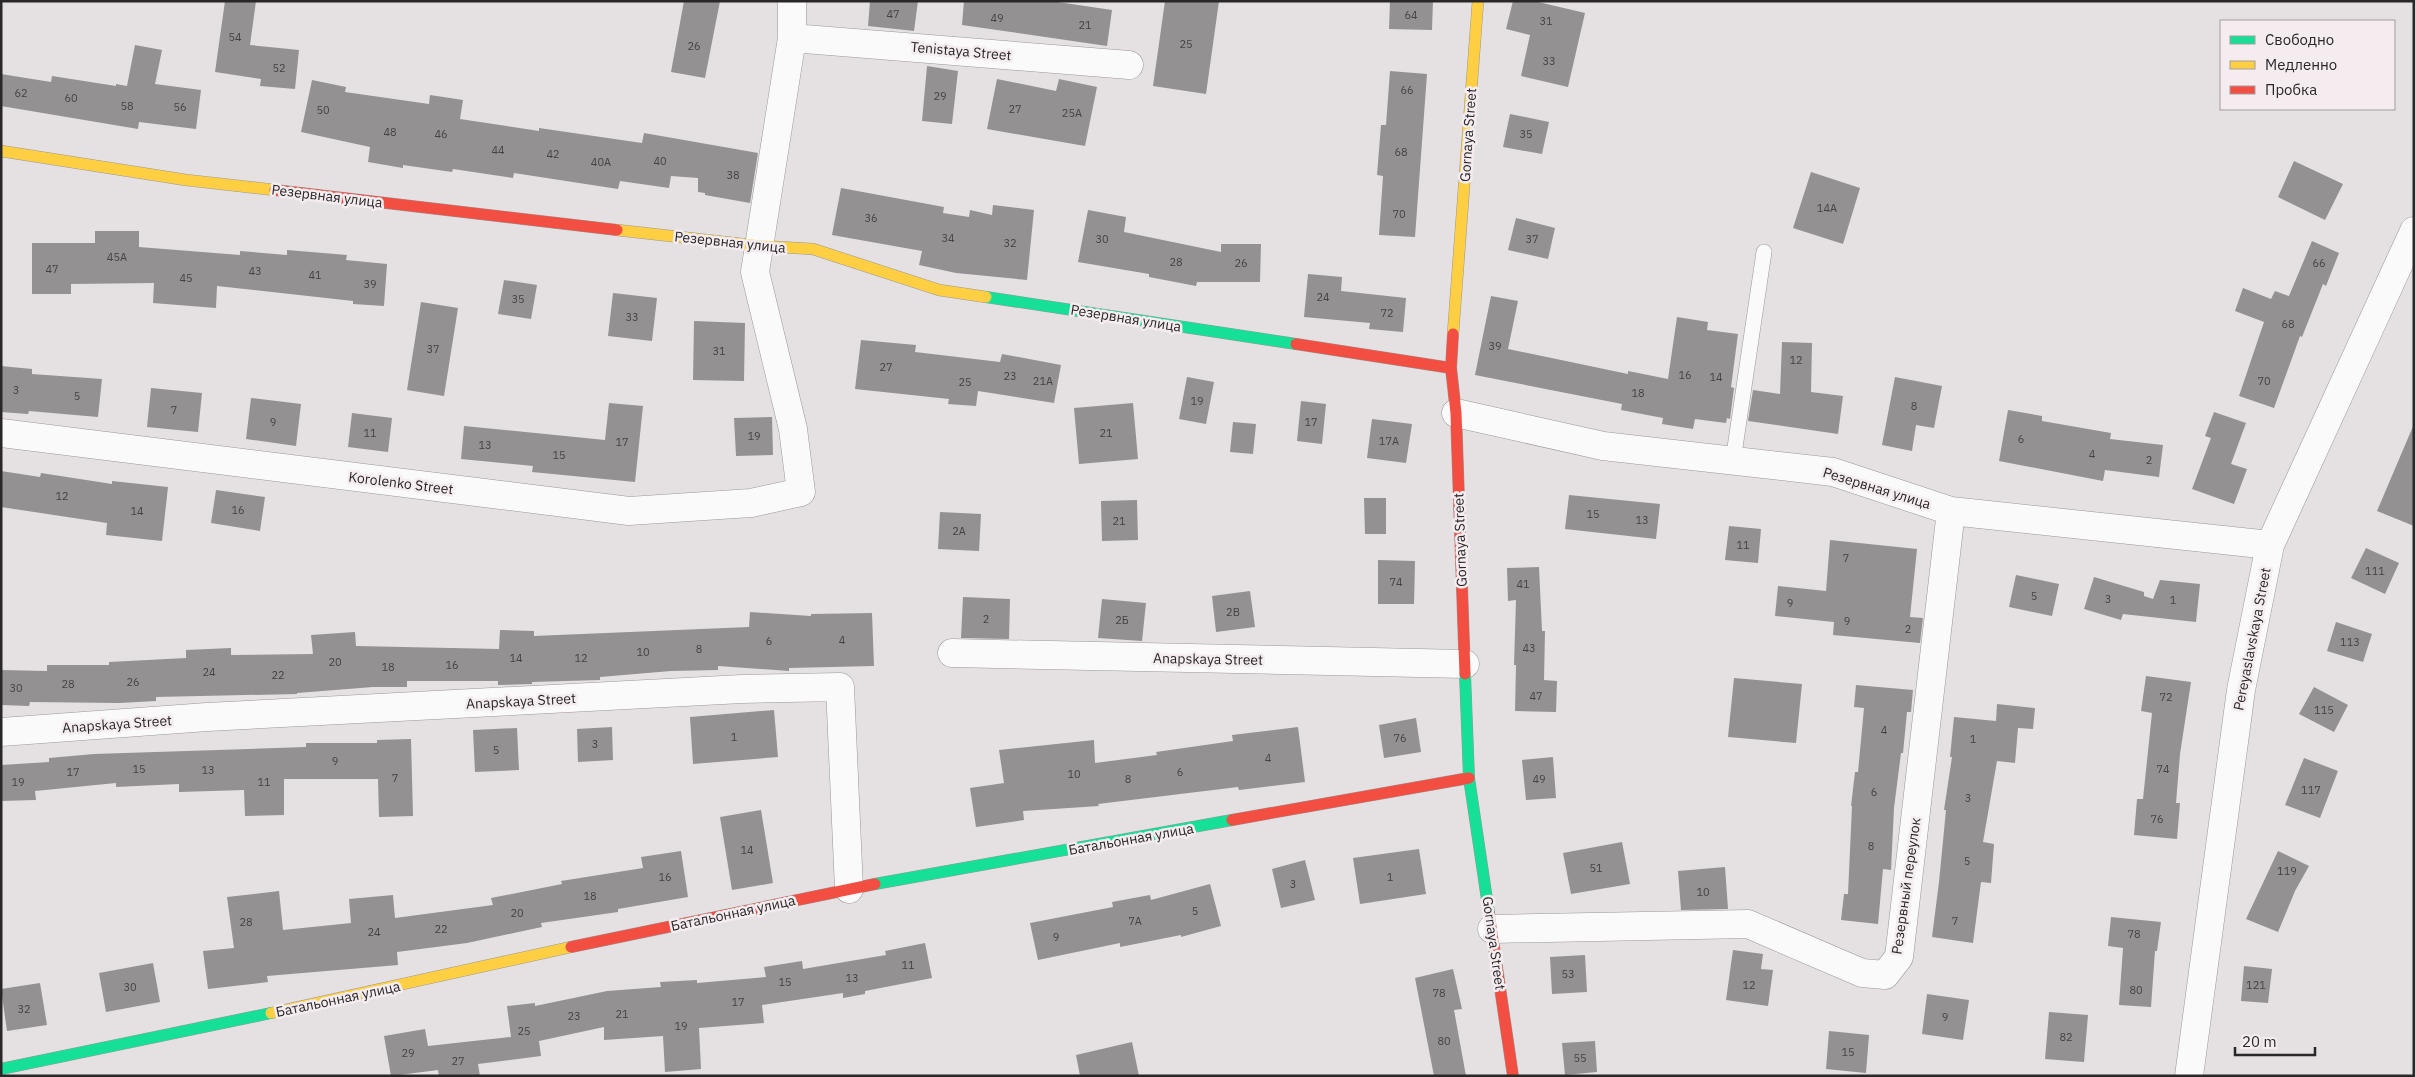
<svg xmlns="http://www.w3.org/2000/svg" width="2415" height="1077" font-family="'IBM Plex Sans',sans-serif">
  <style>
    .building { fill: #949192 }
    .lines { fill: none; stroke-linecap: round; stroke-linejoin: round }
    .lane-casing { stroke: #9a9798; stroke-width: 16 }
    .street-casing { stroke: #9a9798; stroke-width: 29 }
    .fast-casing { stroke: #9a9798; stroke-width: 12 }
    .slow-casing { stroke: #9a9798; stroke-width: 12 }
    .jam-casing { stroke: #9a9798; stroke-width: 12 }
    .lane { stroke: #fbfafb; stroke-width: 15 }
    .street { stroke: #fbfafb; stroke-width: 28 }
    .fast { stroke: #16e098; stroke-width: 11 }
    .slow { stroke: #ffcf43; stroke-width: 11 }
    .jam { stroke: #f24e42; stroke-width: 11 }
    .labels { text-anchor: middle; stroke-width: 5; stroke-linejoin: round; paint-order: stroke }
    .number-label { font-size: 11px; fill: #444242 }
    .street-label { font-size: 14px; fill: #2a2728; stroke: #f4ecef }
  </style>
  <rect width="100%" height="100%" fill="#e5e1e2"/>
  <path class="building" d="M225,1H256L250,45L299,50L295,89L260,86L261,79L215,72Z
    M684,1H720L705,78L671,72Z
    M870,1H918L914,31L868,26Z
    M964,1H1051L1112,10L1107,46L962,25Z
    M1165,1H1219L1206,94L1153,86Z
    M1390,1H1433L1432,30L1389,29Z
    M1513,1H1534L1585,13L1568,87L1521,76L1530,35L1506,29Z
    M135,45L162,50L155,84L201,90L196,129L139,122L138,129L1,106V74L51,82L52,76L116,86V84L127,86Z
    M927,66L958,71L952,124L922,121Z
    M1390,71L1427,74L1415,237L1379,235L1383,176L1377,175L1381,125H1386Z
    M997,79L1056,91L1059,79L1097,87L1085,146L987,129Z
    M312,80L346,87L345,92L429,104L430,95L463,100L460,119L539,131V128L642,143L644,133L758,153L750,203L705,195V193L698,192V178L671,176L669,188L620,181L618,189L514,173L513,178L453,169L452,172L403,165V168L368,162L370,147L301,132Z
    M1510,114L1549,122L1542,154L1503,147Z
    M2294,161L2343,184L2325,220L2278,197Z
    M1811,172L1860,188L1843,244L1793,228Z
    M841,188L944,207L943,213L969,217L970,210L992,215L993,205L1034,210L1027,280L956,273L919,265L922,251L832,235Z
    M1088,210L1126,217L1124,232L1221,252V244H1261L1260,282H1197L1196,286L1149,277V274L1078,262Z
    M1516,218L1555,228L1548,259L1508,250Z
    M95,231H139V247L240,255V251L287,255V250L347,255L346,260L387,264L384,306L353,304V301L217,286L216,308L153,303L154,283L71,284V294H32V243H95Z
    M2312,241L2339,253L2326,286L2323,284L2302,337L2300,336L2274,408L2239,396L2264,322L2235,311L2243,288L2271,299L2275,291L2289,296Z
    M1308,274L1342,277L1341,291L1406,298L1403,332L1369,329L1370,323L1304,317Z
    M504,280L537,285L531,319L498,314Z
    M613,293L657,298L652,341L608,336Z
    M1491,296L1518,301L1508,349L1628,374V371L1668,379L1677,317L1708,322L1707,330L1738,334L1731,387L1734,388L1730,419L1727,418L1726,423L1695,419L1693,429L1662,424L1663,418L1621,410L1622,404L1475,375Z
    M421,302L458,308L444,396L407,390Z
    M694,321L745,323L744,381L693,380Z
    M861,340L916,345L915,352L1000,362L1002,354L1061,365L1054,403L978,391L976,406L948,404L949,399L855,389Z
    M1782,342L1812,343L1811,392L1843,396L1838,434L1748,421L1753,390L1780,394Z
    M1,366L32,369V374L102,379L98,417L29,411L28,414L1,412Z
    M1187,377L1214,382L1206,424L1179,419Z
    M1895,377L1942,386L1934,428L1916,425L1912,451L1882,445Z
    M151,388L202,393L198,432L147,427Z
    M251,398L301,404L296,446L246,439Z
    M1301,401L1326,404L1322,444L1297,441Z
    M609,403L643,406L635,482L532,472L533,466L461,459L464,426L605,440Z
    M1133,403L1138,459L1079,464L1074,408Z
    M2008,410L2042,416V421L2111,433L2110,439L2163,445L2159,477L2105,470L2103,481L1999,461Z
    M2214,412L2246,423L2231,464L2247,469L2234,504L2192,489L2211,438L2205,436Z
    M352,413L392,418L388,452L348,447Z
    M772,417L773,455L736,456L734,418Z
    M1372,419L1412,424L1406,463L1367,458Z
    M1233,422L1256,424L1253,454L1230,452Z
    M2414,424V526L2377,511Z
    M1,471L40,477L41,473L112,484V481L168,487L162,541L106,535L107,523L1,507Z
    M216,490L265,497L260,531L211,523Z
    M1569,495L1660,504L1656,539L1565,529Z
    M1364,498H1386V534H1365Z
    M1137,500L1138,540L1102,541L1101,501Z
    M940,512L981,514L979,551L938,549Z
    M1729,526L1761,529L1758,563L1725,560Z
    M1830,540L1917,549L1910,617L1923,618L1920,643L1833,635L1834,622L1775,616L1778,586L1826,591Z
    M2366,548L2399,563L2385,594L2351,578Z
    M1378,560L1415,561L1414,604H1378Z
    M1539,567L1542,631H1545L1544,680L1557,681L1556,712L1515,711L1516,665H1514L1516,600L1508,601L1507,568Z
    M2016,575L2059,584L2052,616L2009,607Z
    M2094,577L2144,592V596L2153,599L2160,580L2200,584L2196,622L2123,614L2121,620L2084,609Z
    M1250,591L1255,627L1216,632L1212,596Z
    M963,597L1010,599L1009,639L961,638Z
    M1102,599L1146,603L1142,641L1098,638Z
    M750,612L811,616V614L872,613L874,666L789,668V671L718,666V670L671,671L600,677V680L532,682V684L498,685V681H407V687H373L297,693V694L156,697V701L119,703L30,702L29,706L1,705V670L47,671V665H109V662L186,658V650L231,648V655L313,654L311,635L355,632L356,646L499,649L500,630L534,631V636L749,627Z
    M2336,622L2372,634L2363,662L2327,651Z
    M2146,676L2191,682L2180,754L2176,803H2180L2177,839L2134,835L2137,799H2143L2152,713L2141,711Z
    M1734,678L1802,684L1796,743L1728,737Z
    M1856,685L1913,690L1911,712H1907L1903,753H1901L1894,808L1891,870L1883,869L1878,924L1841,920L1844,894H1848L1852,806H1851L1855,772H1858L1864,708L1854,707Z
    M2314,687L2348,705L2334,732L2299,714Z
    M1997,704L2035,708L2033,729L2018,728L2015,763L1997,761L1983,842L1994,844L1991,883L1981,882L1973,943L1932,937L1939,882L1946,810H1944L1952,757H1950L1954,717L1996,721Z
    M774,710L778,757L693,764L690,717Z
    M1416,718L1421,752L1384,758L1379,725Z
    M612,727L613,760L578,762L577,729Z
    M1298,727L1305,782L1239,790L1238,787L1098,804L1099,806L1023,811L1024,820L976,827L970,788L1004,783L999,750L1094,740L1095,763L1157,755L1156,752L1233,741L1232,735Z
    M517,728L519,770L475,772L473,730Z
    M411,739L413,816L379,817L378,779H284V815L245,816L244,790L179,792V784L116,787V783L35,791L36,800L1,801V765L49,762V758L94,754L306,747V743H377V740Z
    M1553,757L1556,798L1526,800L1522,760Z
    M2304,758L2338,771L2320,818L2285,805Z
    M761,810L773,883L732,890L720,817Z
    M1622,842L1630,884L1571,894L1563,853Z
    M1419,849L1426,894L1360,904L1353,858Z
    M681,851L688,897L618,909V912L541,923L542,927L467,943L397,952L398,965L267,976L268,982L208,989L203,951L234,948L227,897L279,891L283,930L351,923L349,899L393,895L395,918L493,905L491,898L562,884L561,881L643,868L641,857Z
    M2278,851L2309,866L2295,891L2278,932L2246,919Z
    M1305,860L1315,900L1281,908L1272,869Z
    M1725,867L1728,909L1681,910L1678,871Z
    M1210,884L1221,926L1181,937V935L1120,947V943L1038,960L1030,923L1113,907L1112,902L1150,895L1151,900Z
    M2111,917L2161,922L2157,951H2155L2151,1007L2119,1005L2123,948L2108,946Z
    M925,943L932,978L865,991V994L843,998V993L762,1005L764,1023L699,1028L701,1069L665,1072L663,1036L604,1040V1027L539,1041L541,1056L478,1064L480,1076H439L438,1070L391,1076L384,1036L425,1029L428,1046L511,1037L507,1006L535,1003V1006L607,991L661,987L660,982L697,980V983L766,977L764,967L802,961L803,969L886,955L885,951Z
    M1733,950L1763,954L1761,969L1773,970L1768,1006L1726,1000Z
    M1585,955L1587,992L1552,994L1550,957Z
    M153,963L160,1002L106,1012L99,973Z
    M2244,966L2272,969L2268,1003L2241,1001Z
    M1453,969L1462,1009L1454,1010L1466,1076H1434L1415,978Z
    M40,983L47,1025L7,1031L1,989Z
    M1927,994L1969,1000L1963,1040L1922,1034Z
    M2049,1012L2088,1015L2084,1062L2045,1059Z
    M1829,1031L1869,1035L1866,1073L1826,1069Z
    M1595,1041L1597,1072L1565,1075L1562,1043Z
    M1132,1042L1139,1076H1080L1076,1055Z"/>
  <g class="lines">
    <g class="lane-casing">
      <path id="lane" d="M1733,461L1764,252"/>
    </g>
    <g class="street-casing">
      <path id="street" d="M792,38L1129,65
        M1456,413L1603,446L1833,472L1951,511L2270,545
        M1,433L629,511L751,503L801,492L793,429L755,272L792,38V1
        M952,653L1465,664
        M1,732L207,717L742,689L840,687L849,889
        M1492,929L1748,924L1862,973L1885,975L1899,957L1951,511
        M2189,1076L2241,690L2270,545L2414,231"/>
    </g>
    <g class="fast-casing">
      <path id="fast" d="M986,297L1296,344
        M1465,674L1469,778L1489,913
        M875,884L1232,820
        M1,1069L271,1013"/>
    </g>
    <g class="slow-casing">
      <path id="slow" d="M1,151L186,180L275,190
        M617,230L760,246L813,249L939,290L986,297
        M1453,334L1478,1
        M271,1013L571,947"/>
    </g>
    <g class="jam-casing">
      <path id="jam" d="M275,190L617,230
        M1453,334L1451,368L1456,413L1465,674
        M1296,344L1451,368
        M1232,820L1469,778
        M1489,913L1513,1076
        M571,947L875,884"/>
    </g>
    <use href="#lane" class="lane"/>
    <use href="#street" class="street"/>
    <use href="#fast" class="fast"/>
    <use href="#slow" class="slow"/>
    <use href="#jam" class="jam"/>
  </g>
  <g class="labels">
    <g class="number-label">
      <text x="893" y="18">47</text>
      <text x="1411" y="19">64</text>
      <text x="997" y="22">49</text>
      <text x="1546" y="25">31</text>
      <text x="1085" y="29">21</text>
      <text x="235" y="41">54</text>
      <text x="1186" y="48">25</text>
      <text x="694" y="50">26</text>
      <text x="1549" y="65">33</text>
      <text x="279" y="72">52</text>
      <text x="1407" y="94">66</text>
      <text x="21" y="97">62</text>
      <text x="940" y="100">29</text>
      <text x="71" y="102">60</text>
      <text x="127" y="110">58</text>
      <text x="180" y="111">56</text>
      <text x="1015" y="113">27</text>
      <text x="323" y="114">50</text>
      <text x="1072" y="117">25А</text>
      <text x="390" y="136">48</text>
      <text x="441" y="138">46</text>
      <text x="1526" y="138">35</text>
      <text x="498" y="154">44</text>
      <text x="1401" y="156">68</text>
      <text x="553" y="158">42</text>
      <text x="660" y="165">40</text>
      <text x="601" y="166">40А</text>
      <text x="733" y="179">38</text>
      <text x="1827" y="212">14А</text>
      <text x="1399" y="218">70</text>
      <text x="871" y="222">36</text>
      <text x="948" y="242">34</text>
      <text x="1102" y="243">30</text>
      <text x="1532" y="243">37</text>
      <text x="1010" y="247">32</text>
      <text x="117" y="261">45А</text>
      <text x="1176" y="266">28</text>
      <text x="1241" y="267">26</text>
      <text x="2319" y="267">66</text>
      <text x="52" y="273">47</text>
      <text x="255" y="275">43</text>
      <text x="315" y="279">41</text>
      <text x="186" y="282">45</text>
      <text x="370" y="288">39</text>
      <text x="1323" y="301">24</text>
      <text x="518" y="303">35</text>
      <text x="1387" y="317">72</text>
      <text x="632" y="321">33</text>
      <text x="2288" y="328">68</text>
      <text x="1495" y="350">39</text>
      <text x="433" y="353">37</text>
      <text x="719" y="355">31</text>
      <text x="1796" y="364">12</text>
      <text x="886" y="371">27</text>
      <text x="1685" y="379">16</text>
      <text x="1010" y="380">23</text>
      <text x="1716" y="381">14</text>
      <text x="1043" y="385">21А</text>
      <text x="2264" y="385">70</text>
      <text x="965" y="386">25</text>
      <text x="16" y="394">3</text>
      <text x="1638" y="397">18</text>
      <text x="77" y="400">5</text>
      <text x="1197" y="405">19</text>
      <text x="1914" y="410">8</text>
      <text x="174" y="414">7</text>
      <text x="273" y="426">9</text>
      <text x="1311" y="426">17</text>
      <text x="370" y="437">11</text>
      <text x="1106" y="437">21</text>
      <text x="754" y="440">19</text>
      <text x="2021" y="443">6</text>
      <text x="1389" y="445">17А</text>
      <text x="622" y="446">17</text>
      <text x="485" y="449">13</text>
      <text x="2092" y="458">4</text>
      <text x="559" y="459">15</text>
      <text x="2149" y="464">2</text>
      <text x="62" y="500">12</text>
      <text x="238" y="514">16</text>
      <text x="137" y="515">14</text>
      <text x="1593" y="518">15</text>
      <text x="1642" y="524">13</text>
      <text x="1119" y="525">21</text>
      <text x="959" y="535">2А</text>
      <text x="1743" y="549">11</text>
      <text x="1846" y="562">7</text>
      <text x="2375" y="575">111</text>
      <text x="1396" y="586">74</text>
      <text x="1523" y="588">41</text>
      <text x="2034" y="600">5</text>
      <text x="2108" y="603">3</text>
      <text x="2173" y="604">1</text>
      <text x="1790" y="607">9</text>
      <text x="1233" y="616">2В</text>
      <text x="986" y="623">2</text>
      <text x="1122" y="624">2Б</text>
      <text x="1847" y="625">9</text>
      <text x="1908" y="633">2</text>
      <text x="842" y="644">4</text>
      <text x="769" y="645">6</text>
      <text x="2350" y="646">113</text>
      <text x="1529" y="652">43</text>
      <text x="699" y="653">8</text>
      <text x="643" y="656">10</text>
      <text x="516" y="662">14</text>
      <text x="581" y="662">12</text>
      <text x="335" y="666">20</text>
      <text x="452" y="669">16</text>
      <text x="388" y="671">18</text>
      <text x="209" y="676">24</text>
      <text x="278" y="679">22</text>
      <text x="133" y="686">26</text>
      <text x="68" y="688">28</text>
      <text x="16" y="692">30</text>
      <text x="1536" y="700">47</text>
      <text x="2166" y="701">72</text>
      <text x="2324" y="714">115</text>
      <text x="1884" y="734">4</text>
      <text x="734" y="741">1</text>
      <text x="1400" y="742">76</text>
      <text x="1973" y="743">1</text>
      <text x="595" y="748">3</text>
      <text x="496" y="754">5</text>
      <text x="1268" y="762">4</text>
      <text x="335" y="765">9</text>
      <text x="139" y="773">15</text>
      <text x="2163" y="773">74</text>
      <text x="208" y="774">13</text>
      <text x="73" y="776">17</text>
      <text x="1180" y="776">6</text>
      <text x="1074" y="778">10</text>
      <text x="395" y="782">7</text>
      <text x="1128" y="783">8</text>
      <text x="1539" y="783">49</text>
      <text x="18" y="786">19</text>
      <text x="264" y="786">11</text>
      <text x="2311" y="794">117</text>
      <text x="1874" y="796">6</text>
      <text x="1968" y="802">3</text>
      <text x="2157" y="823">76</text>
      <text x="1871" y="850">8</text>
      <text x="747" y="854">14</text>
      <text x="1967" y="865">5</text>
      <text x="1596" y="872">51</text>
      <text x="2287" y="875">119</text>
      <text x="665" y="881">16</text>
      <text x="1390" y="881">1</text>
      <text x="1293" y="888">3</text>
      <text x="1703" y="896">10</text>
      <text x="590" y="900">18</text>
      <text x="1195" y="915">5</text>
      <text x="517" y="917">20</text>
      <text x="1135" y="925">7А</text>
      <text x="1955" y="925">7</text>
      <text x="246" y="926">28</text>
      <text x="441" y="933">22</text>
      <text x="374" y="936">24</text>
      <text x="2134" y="938">78</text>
      <text x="1056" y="941">9</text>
      <text x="908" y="969">11</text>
      <text x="1568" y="978">53</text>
      <text x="852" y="982">13</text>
      <text x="785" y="986">15</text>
      <text x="1749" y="989">12</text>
      <text x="2256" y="989">121</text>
      <text x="130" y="991">30</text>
      <text x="2136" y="994">80</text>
      <text x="1439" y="997">78</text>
      <text x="738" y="1006">17</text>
      <text x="24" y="1013">32</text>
      <text x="622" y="1018">21</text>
      <text x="574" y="1020">23</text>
      <text x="1945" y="1021">9</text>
      <text x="681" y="1030">19</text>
      <text x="524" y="1035">25</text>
      <text x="2066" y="1041">82</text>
      <text x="1444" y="1045">80</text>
      <text x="1848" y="1056">15</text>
      <text x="408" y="1057">29</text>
      <text x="1580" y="1062">55</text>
      <text x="458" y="1065">27</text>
    </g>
    <g class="street-label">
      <text transform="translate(961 51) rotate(5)" y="5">Tenistaya Street</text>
      <text transform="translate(1468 135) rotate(-86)" y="5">Gornaya Street</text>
      <text transform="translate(327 196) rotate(7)" y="5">Резервная улица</text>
      <text transform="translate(730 242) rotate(6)" y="5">Резервная улица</text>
      <text transform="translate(1126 318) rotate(9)" y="5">Резервная улица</text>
      <text transform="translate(401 483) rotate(7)" y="5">Korolenko Street</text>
      <text transform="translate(1877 488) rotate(17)" y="5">Резервная улица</text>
      <text transform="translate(1460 540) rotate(-92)" y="5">Gornaya Street</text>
      <text transform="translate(2252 639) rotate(-79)" y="5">Pereyaslavskaya Street</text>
      <text transform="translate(1208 659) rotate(1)" y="5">Anapskaya Street</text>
      <text transform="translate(521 701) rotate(-3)" y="5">Anapskaya Street</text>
      <text transform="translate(117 724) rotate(-4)" y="5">Anapskaya Street</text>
      <text transform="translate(1131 839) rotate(-10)" y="5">Батальонная улица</text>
      <text transform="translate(1906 886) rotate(-82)" y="5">Резервный переулок</text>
      <text transform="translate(733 913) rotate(-12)" y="5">Батальонная улица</text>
      <text transform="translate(1494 943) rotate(82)" y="5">Gornaya Street</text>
      <text transform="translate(338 999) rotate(-12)" y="5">Батальонная улица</text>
    </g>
  </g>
  <rect width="2415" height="1077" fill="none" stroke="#2a2728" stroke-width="5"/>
  <rect x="2220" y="20" width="175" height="90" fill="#f4ecef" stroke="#a39d9f"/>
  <rect x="2230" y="36" width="25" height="8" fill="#16e098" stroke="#a39d9f"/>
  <text x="2265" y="45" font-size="15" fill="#2a2728">Свободно</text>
  <rect x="2230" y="61" width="25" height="8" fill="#ffcf43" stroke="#a39d9f"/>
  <text x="2265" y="70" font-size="15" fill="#2a2728">Медленно</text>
  <rect x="2230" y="86" width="25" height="8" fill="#f24e42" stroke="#a39d9f"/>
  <text x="2265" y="95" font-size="15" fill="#2a2728">Пробка</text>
  <path d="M2235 1047v8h80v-8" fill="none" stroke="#2a2728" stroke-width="2.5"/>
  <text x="2242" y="1047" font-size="15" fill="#2a2728" stroke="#f4ecef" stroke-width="4" paint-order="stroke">20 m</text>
</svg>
